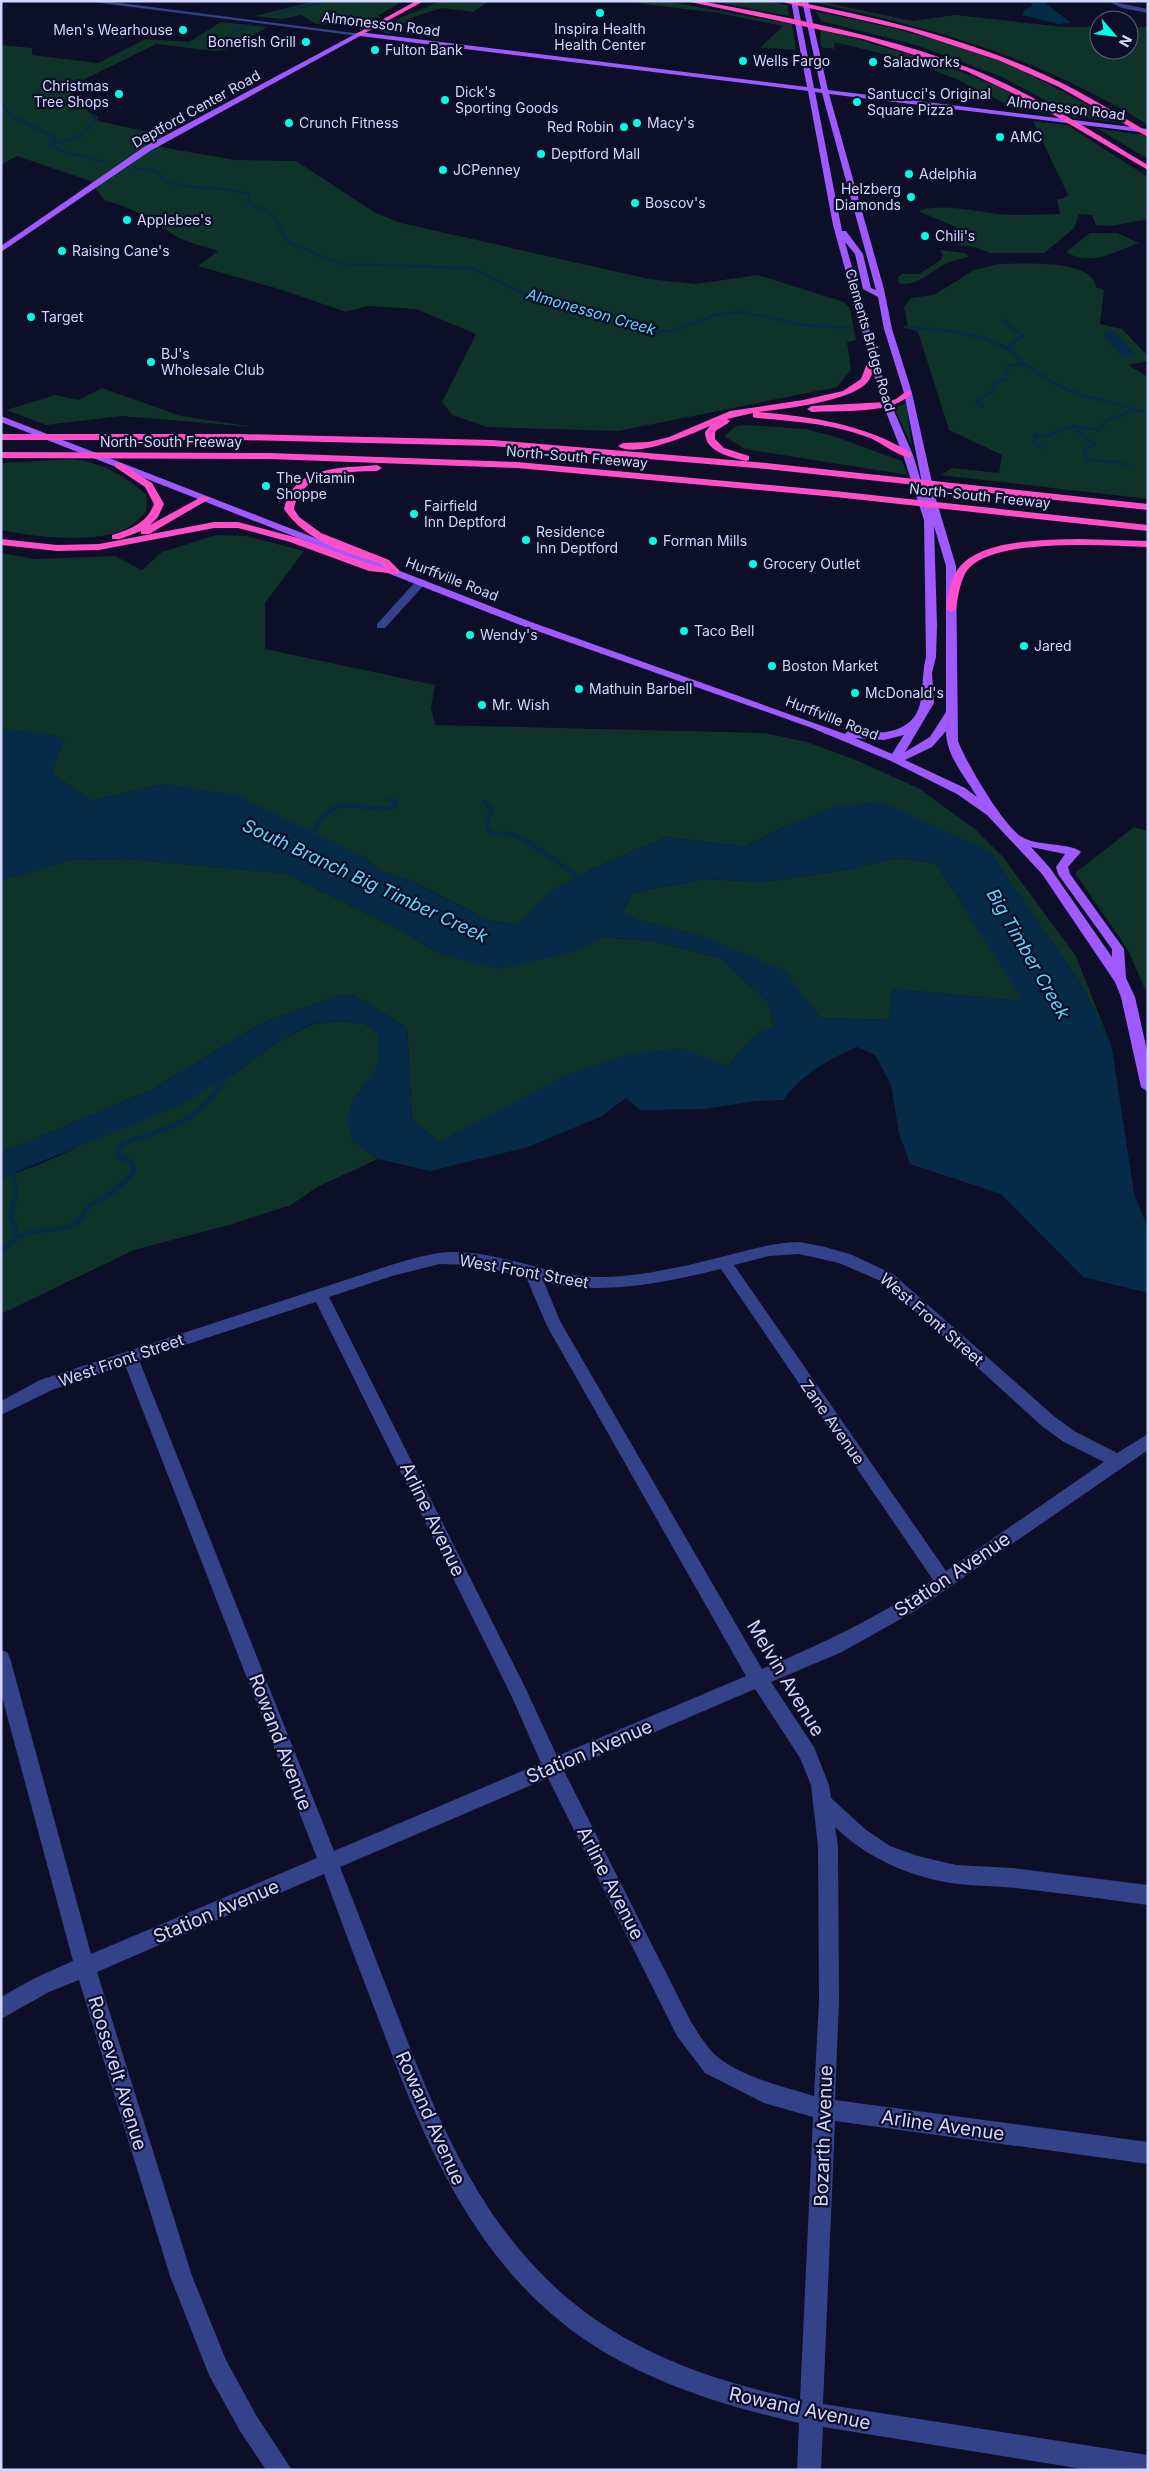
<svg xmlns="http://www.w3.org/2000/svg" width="1149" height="2471" font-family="Inter,sans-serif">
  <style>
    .green { fill: #0f3229 }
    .water { fill: #052b48; fill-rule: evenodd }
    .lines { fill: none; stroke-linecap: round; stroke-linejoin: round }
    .stream-far3 { stroke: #052b48; stroke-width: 2 }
    .stream-far2 { stroke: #052b48; stroke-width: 2.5 }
    .stream-far1 { stroke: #052b48; stroke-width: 4 }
    .stream { stroke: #052b48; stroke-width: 4.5 }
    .minor { fill: #34428a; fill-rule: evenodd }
    .major { fill: #9f5aff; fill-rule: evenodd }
    .highway { fill: #ff4ec8; fill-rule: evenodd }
    .poi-dot { fill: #00fee3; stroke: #0d0e27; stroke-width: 2 }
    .labels { text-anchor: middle; stroke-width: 4.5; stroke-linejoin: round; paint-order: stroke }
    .far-street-label { font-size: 14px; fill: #d3d7ff; stroke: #0d0e27 }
    .far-poi-label { font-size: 14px; fill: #d3d7ff; stroke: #0d0e27; text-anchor: start }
    .far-water-label { font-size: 15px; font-style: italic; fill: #61d7ff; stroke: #0d0e27 }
    .street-label { font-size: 16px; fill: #d3d7ff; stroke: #0d0e27 }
    .water-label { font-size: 18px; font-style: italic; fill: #61d7ff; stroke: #0d0e27 }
    .near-street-label { font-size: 19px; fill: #d3d7ff; stroke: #0d0e27 }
  </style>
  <rect width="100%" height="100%" fill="#0d0e27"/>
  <path class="green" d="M315,1H403L366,23L351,21L324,25L314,23L301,15L281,19L254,16Z
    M441,1H489L473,12L442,8L413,17L389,34L378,31L400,18Z
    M621,1H665L792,24L796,50L760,48L783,26L718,13Z
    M712,1H764L787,5L789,16Z
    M817,1L913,21L955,15L1065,27H1099V50H1129V27H1148V125C1042,59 938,29 817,3Z
    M816,12C866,21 916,33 964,48C1019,65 1070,96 1121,123L1076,117L1002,77L916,45L821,21Z
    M221,22L267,27L230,49L215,51L156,44L81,81L71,94L98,121L162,135L161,147L235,160L296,161L374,212L401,223L649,279L695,284L758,275L844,302L850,309L856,340L847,342L851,370L837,387L618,431L487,427L452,415L442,402L476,334L416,309L367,306L346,312L279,289L198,266L218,251C204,246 186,243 174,235C151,221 132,206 105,201L90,181L17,156L1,165V45L32,48V55L98,63L146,39L189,42Z
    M820,28L941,64L1001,88L1052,114L1016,109L956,79L905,59L834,42V49L821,47Z
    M1033,121L1067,125L1148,177V219L1111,226L1096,225L1092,215L1079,214L1074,228L1044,253H990L975,247L958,245L962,234L958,228L918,211C944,203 972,211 998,214C1018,216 1039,214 1060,214L1057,199H1062L1068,195Z
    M1096,128L1142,135L1148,138V159Z
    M1090,233H1117L1139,243C1114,251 1092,268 1066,252Z
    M940,250L965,253L969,257C960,259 950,261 942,266C928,273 915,288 898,283V277L902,274H919L941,260L943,255Z
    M998,264C1020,264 1093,258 1096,287L1104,290L1100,324L1122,329L1148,356V361L1128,365L1148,377V499L941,475L952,468L999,473L1002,455L949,430L918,332L908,328L904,307L911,298L934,295L974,270Z
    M102,388L181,416L254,427L122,416L46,425L6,410L55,395L78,400Z
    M906,403L912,446L894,408Z
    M745,425L806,429L836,437L902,461L908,475L745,449L724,436L736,426Z
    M71,459C104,463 122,474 147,495L146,512C141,517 135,523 129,527C99,545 34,537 1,530V463Z
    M216,535L246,536L304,551L265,603V649L435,685L431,708L435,725L765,733L807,742L856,760L920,789L976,830L1003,857L1076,956L1112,1048L1082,986L989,851L785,826L745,847L667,837L594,868L554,890L517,925L488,920L409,880L382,872L364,857L164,784L92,801L51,773L64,739L47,734L1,730V553L36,559L115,556L142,570L162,552Z
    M1134,827L1148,831V996L1128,950L1075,873Z
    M896,858L936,863L1024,1001L893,989L889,1020L820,1018L807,1001L701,936L637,920L621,912L632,895L651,889L705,879L765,882L844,870Z
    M129,859L285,873L402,931L442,955L574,952L601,937L652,941L721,958L769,1003L774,1028L760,1031L727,1066L563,1083L547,1087L439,1142L412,1120L407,1028L352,994L334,997L260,1024L153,1089L1,1153V880L72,860Z
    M342,1021L365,1024L379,1035L378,1066L352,1102V1140L378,1159L317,1187L291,1205L229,1225L134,1250L1,1314V1178L43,1163L232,1075L282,1039L313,1024Z"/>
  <path class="water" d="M1031,1H1043L1071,23L1058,24L1022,15L1025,9L1032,6Z
    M1106,331H1114L1135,355C1121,361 1112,345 1104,335Z
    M6,729L47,734L65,739L51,773L92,801L164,784L237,795L364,857L382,872L409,880L488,920L517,925L553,890L594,868L667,837L745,847L785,826L834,807L879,801L989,851L1082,986L1112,1048L1134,1193L1148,1229V1293L1083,1277L1001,1194L910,1164L899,1133L891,1085L875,1055L857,1047C830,1058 800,1076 783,1100L755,1101L704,1109L640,1110L626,1098L602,1116L528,1147L430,1171L378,1159L352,1140L348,1119L352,1102L377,1066L379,1035L365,1024L342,1021L312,1024L282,1039L232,1075L176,1107L1,1178V1153L153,1089L260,1024L334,997L352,994L407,1028L412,1120L439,1142L564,1076L626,1055L680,1048L727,1066L760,1031L774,1027L769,1003L721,958L652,941L602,937L574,952L498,969L442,955L402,931L285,873L129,859L72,860L1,880V730ZM896,858L936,863L1023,1001L893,989L889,1020L820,1018L784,970L701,936L637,920L621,911L632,895L651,889L705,879L765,882L844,870Z"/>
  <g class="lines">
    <path class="stream-far3" d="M279,13L329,1
      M213,49L218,41L250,24
      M1,102L9,114L15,118L53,136L55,141L50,144L51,146
      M52,145L81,136L96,119L97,117L92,114
      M51,146L68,153L106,162
      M133,168L157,171C160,174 161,178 165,180C180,190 226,186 249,194L248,204L266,210L273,216L288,242C307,249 325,260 344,264L469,268"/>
    <path class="stream-far2" d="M462,267L474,269L532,298L651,332L672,331L714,315L741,312L804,325L851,328
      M1003,320L1023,336L1007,348
      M905,327L952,331L987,339L1012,351L1022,362L1057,385L1083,395L1148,413
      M983,407L976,401L991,393L995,383L1005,379L1008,365H1023
      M1081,428L1078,432L1095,444L1084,449L1087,460L1118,462L1129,466
      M1043,448L1033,442L1036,438L1033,435L1049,436L1070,426L1101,430L1106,420L1121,416L1132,409"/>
    <path class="stream-far1" d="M484,802L492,810C486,819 484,824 491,833L510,834L524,839L582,879
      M308,836C316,829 320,818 328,812C348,796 374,815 396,806L395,802L388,799
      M224,1079L226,1075"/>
    <path class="stream" d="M12,1169L16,1190L11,1218L15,1225V1239
      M1,1253L15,1239L29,1232L65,1228L76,1224L90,1205L116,1190L134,1172L132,1163L117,1155L119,1147L124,1143C169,1128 201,1122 225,1077"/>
    <path class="minor" d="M85,1H105L362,34L359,36Z
      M1108,1L1148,9V13L1122,8Z
      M421,579L425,580V584L385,628H377V624L417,580Z
      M799,1242L821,1246L850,1254L893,1274L1055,1417L1076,1432L1117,1453L1148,1434V1450L915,1611L842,1652L771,1682L814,1747L829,1785L831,1798L865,1829L890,1846L918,1856L956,1865L1013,1868L1148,1885V1905C1104,1899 1059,1893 1015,1888C996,1886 977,1886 958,1884C912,1878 868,1859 835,1827L838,1846L839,2001L835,2100L1148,2142V2164L835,2121L823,2404L1148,2455V2470H1089L823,2427L821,2470H797L799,2423C737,2409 676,2391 620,2361C489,2291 432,2163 383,2031C363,1979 343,1927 324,1874L97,1972L192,2276L226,2360L256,2415L292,2470H266L240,2431L209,2375L170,2276L79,1980L49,1992L1,2019V1997L35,1978L73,1961L1,1693V1650L7,1652L10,1658L91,1954L317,1858L125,1365L52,1390L1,1415V1401L40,1380L385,1267C407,1260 431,1252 455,1252C508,1253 555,1279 609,1277C645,1275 682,1267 717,1258C745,1251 770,1243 799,1242ZM799,1254L839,1263L883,1282L1043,1427L1064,1442L1104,1462L946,1571L734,1265L769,1256ZM440,1264L474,1265L526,1277L547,1326L746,1676L557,1756L524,1685L329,1297L392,1276ZM721,1269L933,1580C879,1617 822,1644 762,1669L560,1321L544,1282C604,1296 662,1283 721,1269ZM316,1302L511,1695L541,1763L334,1851L139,1360ZM755,1689L800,1758L811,1785L818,1846L819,2001L814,2096C784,2087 746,2078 720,2059C708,2050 699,2034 691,2022L564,1771ZM548,1778L677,2036L705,2073L764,2103L813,2117L800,2400C743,2387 688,2372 636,2344C504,2275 449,2151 399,2019C379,1968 360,1918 340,1867Z"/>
    <path class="major" d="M791,1H797L814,88L821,89L802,1H808L828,90L1148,129V133L829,94L884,289L892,329L912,393L935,496L956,566L958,741C966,762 1003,826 1022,837C1035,846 1073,843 1081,852L1068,867L1070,874L1124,949L1126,978L1135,997L1148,1055V1092L1141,1087L1121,997L1115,982L1042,874L987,815L957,794L891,761L812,728L523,626L1,422V416L531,622L845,734C848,731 847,731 852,731C870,731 884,736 902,727C929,714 919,682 926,657L924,520L903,455L880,397L833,225L808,91L360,36L150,151L1,252V246L144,147L359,32L807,87ZM815,92L822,93L876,290L871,288L863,254L846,231H842ZM845,242L855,254L863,289L878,297L884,329L904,393L923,488L913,455L888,397ZM934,526L946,566V712L930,737L905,752L934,703L932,673L936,657L937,625ZM946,731C946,756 965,776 977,797L965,788L905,760L932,747ZM904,735L892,754L855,738L884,740ZM1031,847L1065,854L1056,867L1058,874L1112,949V957L1050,868Z"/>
    <path class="highway" d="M416,1H424L361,35L356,34Z
      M686,1H700C791,18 885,35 972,69C1034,94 1090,130 1148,165V170L1035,104L966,71L863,39Z
      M778,1H792C874,17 957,36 1034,70C1074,87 1111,110 1148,132V137L1059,87L998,60L906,30Z
      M873,355L877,358C875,365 873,374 869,380C856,401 783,409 758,412C812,417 864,424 911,453V457C902,459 880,442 870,438C834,424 794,421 756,418L753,417V413L727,419L730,421C726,426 719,427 715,432V439L724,448L749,456V460L746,461C730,457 705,452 705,432L710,426C692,434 635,459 618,446L623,443L649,442L669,437L730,411L803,400L843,391L861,379L869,358Z
      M908,390L912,393C893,415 840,410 812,412L807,409L812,406L886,402L896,399Z
      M1,434H240L492,440L766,463L1148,504V510L766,469L492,446L240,440H1Z
      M1,452L269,453L517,462L835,491L1148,525V531L835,497L517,468L269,459L1,458Z
      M115,463H121L152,483L164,504L158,517L150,525L203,496L211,498L149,534H141V531L120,539H112V535C131,529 147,523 154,504L145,487L115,467Z
      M365,466L377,465L382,468L377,471C345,472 302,471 294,509L299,517L321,533L389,560L399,570V574L369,571L290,542L238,528H214L99,550L57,551L1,545V539L57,545L99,544L214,522H238L298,538L375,566L385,568L381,564C346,552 306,542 284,509C292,470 331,468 365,466Z
      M1078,539L1148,541V547C1108,546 990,536 966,572C960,582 958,597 956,609L951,612L946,609C948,596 950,580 958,569C980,539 1045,540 1078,539Z"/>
  </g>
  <g class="poi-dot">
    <circle cx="600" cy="13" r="5"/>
    <circle cx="183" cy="30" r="5"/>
    <circle cx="306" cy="42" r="5"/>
    <circle cx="375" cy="50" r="5"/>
    <circle cx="743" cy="61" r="5"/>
    <circle cx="873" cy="62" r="5"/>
    <circle cx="119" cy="94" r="5"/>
    <circle cx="445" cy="100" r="5"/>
    <circle cx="857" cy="102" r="5"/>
    <circle cx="289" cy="123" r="5"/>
    <circle cx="637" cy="123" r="5"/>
    <circle cx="624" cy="127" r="5"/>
    <circle cx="1000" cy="137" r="5"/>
    <circle cx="541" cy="154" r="5"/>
    <circle cx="443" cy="170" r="5"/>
    <circle cx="909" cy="174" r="5"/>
    <circle cx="911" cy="197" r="5"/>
    <circle cx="635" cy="203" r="5"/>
    <circle cx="127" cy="220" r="5"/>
    <circle cx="925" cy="236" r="5"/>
    <circle cx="62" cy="251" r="5"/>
    <circle cx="31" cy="317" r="5"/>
    <circle cx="151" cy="362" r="5"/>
    <circle cx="266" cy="486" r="5"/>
    <circle cx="414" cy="514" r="5"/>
    <circle cx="526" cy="540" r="5"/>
    <circle cx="653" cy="541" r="5"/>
    <circle cx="753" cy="564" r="5"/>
    <circle cx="684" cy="631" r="5"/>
    <circle cx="470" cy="635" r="5"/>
    <circle cx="1024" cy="646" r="5"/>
    <circle cx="772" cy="666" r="5"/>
    <circle cx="579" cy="689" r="5"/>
    <circle cx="855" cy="693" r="5"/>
    <circle cx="482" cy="705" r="5"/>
  </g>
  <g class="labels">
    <g class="far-street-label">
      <text transform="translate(381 24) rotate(7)" y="5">Almonesson Road</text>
      <text transform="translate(1066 108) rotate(7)" y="5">Almonesson Road</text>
      <text transform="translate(196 109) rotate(-29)" y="5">Deptford Center Road</text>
      <text transform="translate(870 340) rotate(74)" y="5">Clements Bridge Road</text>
      <text x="171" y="447">North-South Freeway</text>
      <text transform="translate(577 457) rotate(5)" y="5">North-South Freeway</text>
      <text transform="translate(980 496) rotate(6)" y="5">North-South Freeway</text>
      <text transform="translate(452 579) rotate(21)" y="5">Hurffville Road</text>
      <text transform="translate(832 718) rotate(21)" y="5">Hurffville Road</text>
    </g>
    <g class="far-poi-label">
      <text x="600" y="34" text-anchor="middle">Inspira Health<tspan x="600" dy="16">Health Center</tspan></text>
      <text x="173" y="35" text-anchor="end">Men's Wearhouse</text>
      <text x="296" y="47" text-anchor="end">Bonefish Grill</text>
      <text x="385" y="55">Fulton Bank</text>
      <text x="753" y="66">Wells Fargo</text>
      <text x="883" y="67">Saladworks</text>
      <text x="109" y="91" text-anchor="end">Christmas<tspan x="109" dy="16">Tree Shops</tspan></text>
      <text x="455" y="97">Dick's<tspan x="455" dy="16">Sporting Goods</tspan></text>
      <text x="867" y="99">Santucci's Original<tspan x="867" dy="16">Square Pizza</tspan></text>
      <text x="299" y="128">Crunch Fitness</text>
      <text x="647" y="128">Macy's</text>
      <text x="614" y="132" text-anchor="end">Red Robin</text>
      <text x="1010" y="142">AMC</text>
      <text x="551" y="159">Deptford Mall</text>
      <text x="453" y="175">JCPenney</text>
      <text x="919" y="179">Adelphia</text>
      <text x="901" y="194" text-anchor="end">Helzberg<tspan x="901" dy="16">Diamonds</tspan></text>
      <text x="645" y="208">Boscov's</text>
      <text x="137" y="225">Applebee's</text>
      <text x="935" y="241">Chili's</text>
      <text x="72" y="256">Raising Cane's</text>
      <text x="41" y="322">Target</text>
      <text x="161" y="359">BJ's<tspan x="161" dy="16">Wholesale Club</tspan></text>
      <text x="276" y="483">The Vitamin<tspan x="276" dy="16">Shoppe</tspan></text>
      <text x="424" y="511">Fairfield<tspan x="424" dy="16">Inn Deptford</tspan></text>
      <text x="536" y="537">Residence<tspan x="536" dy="16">Inn Deptford</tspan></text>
      <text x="663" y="546">Forman Mills</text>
      <text x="763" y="569">Grocery Outlet</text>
      <text x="694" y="636">Taco Bell</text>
      <text x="480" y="640">Wendy's</text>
      <text x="1034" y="651">Jared</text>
      <text x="782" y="671">Boston Market</text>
      <text x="589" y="694">Mathuin Barbell</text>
      <text x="865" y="698">McDonald's</text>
      <text x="492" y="710">Mr. Wish</text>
    </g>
    <g class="far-water-label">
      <text transform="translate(591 312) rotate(16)" y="5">Almonesson Creek</text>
    </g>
    <g class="street-label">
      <text transform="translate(524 1271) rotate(10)" y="6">West Front Street</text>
      <text transform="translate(932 1319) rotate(41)" y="6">West Front Street</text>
      <text transform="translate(121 1360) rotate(-19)" y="6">West Front Street</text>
      <text transform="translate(833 1422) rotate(55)" y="6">Zane Avenue</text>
    </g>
    <g class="water-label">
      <text transform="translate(365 881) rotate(25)" y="6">South Branch Big Timber Creek</text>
      <text transform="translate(1028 954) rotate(60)" y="6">Big Timber Creek</text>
    </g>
    <g class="near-street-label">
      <text transform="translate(433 1519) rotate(64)" y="7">Arline Avenue</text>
      <text transform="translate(952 1574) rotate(-34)" y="7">Station Avenue</text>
      <text transform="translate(786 1678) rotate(59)" y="7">Melvin Avenue</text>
      <text transform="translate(281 1742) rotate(69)" y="7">Rowand Avenue</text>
      <text transform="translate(589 1751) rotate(-23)" y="7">Station Avenue</text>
      <text transform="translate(611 1883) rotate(63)" y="7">Arline Avenue</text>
      <text transform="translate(216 1911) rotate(-23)" y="7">Station Avenue</text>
      <text transform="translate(118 2073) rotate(73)" y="7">Roosevelt Avenue</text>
      <text transform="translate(431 2118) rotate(66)" y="7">Rowand Avenue</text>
      <text transform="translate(943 2125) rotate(8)" y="7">Arline Avenue</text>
      <text transform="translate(823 2136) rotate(-88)" y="7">Bozarth Avenue</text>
      <text transform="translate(800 2408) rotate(12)" y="7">Rowand Avenue</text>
    </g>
  </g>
  <rect width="1149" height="2471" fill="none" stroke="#d3d7ff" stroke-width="5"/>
  <g transform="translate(1114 35) rotate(118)"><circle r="24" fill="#0d0e27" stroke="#5c5e7d"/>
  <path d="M0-4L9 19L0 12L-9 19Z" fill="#00fee3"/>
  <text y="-8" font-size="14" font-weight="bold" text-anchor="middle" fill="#d3d7ff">N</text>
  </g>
</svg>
